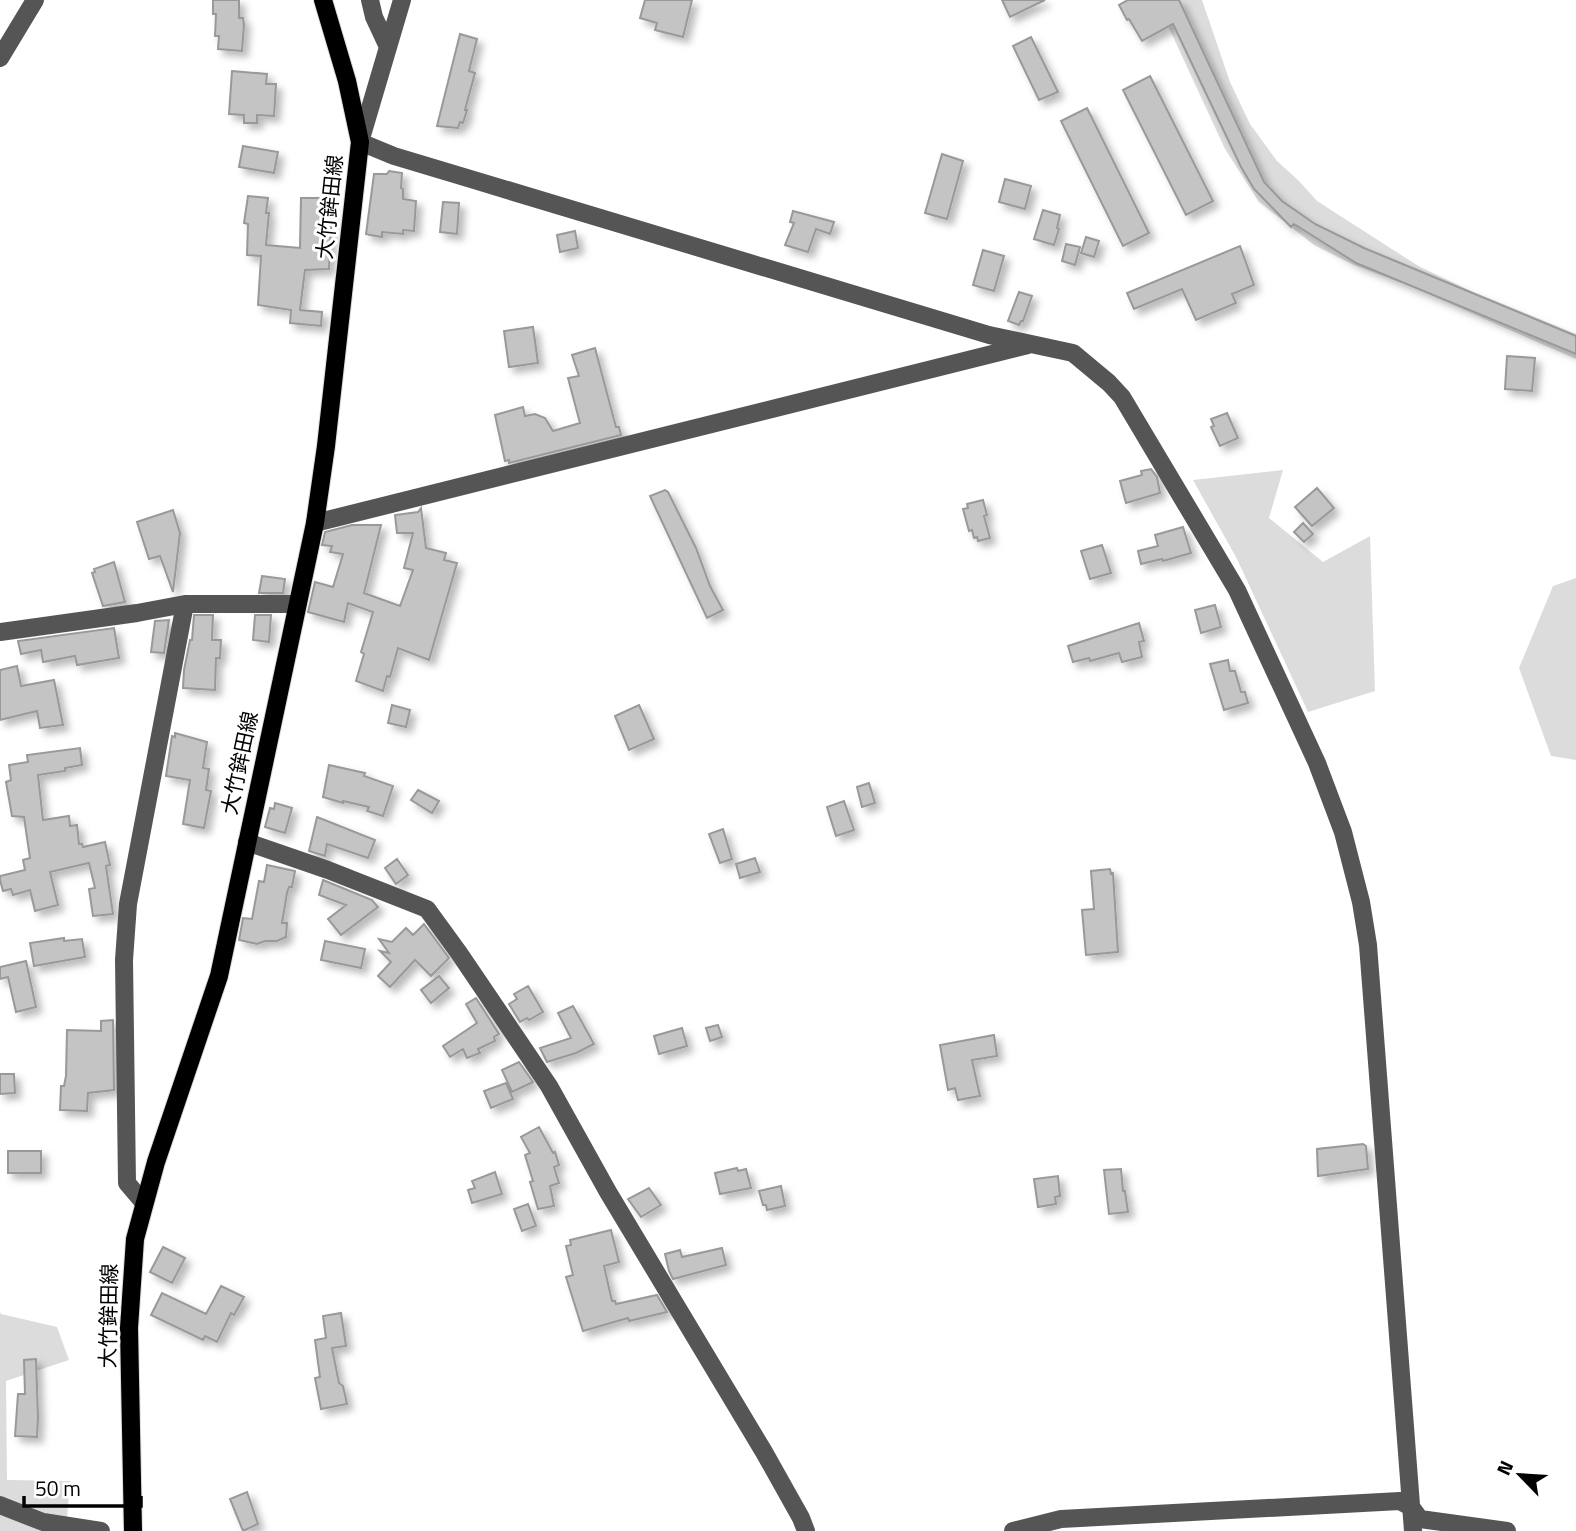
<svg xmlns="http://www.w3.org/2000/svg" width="1576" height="1531" font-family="'Titillium Web','Noto Sans JP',sans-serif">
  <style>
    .green { fill: #dcdcdc }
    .building { fill: #c4c4c4; stroke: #999; stroke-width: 2; filter: url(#shadow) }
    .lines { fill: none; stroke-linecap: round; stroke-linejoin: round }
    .major-casing { stroke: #dbdbdb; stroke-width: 20 }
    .minor { stroke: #555; stroke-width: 18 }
    .major { stroke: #000; stroke-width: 18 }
    .labels { text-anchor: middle; stroke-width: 6; stroke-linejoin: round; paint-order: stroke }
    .street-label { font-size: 21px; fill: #000; stroke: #fff }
  </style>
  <defs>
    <filter id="shadow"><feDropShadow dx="5.5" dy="5.5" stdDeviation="3.5" flood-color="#0004"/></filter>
  </defs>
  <rect width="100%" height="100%" fill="#fff"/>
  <path class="green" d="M1156,0H1202L1230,82L1250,124L1277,161L1299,181L1317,201L1420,267L1471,291L1576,334V359L1410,286L1354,265L1314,245L1259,202L1225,149Z
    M1283,470L1269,518L1323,562L1370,536L1375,691L1308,712L1237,559L1193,480Z
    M1576,578V760L1551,756L1519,668L1553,586Z
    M0,1312L1,1314L57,1327L69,1360L6,1381L7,1480L70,1481L66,1531H0Z"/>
  <path class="building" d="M213,0H239V18H243L244,25L242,51L218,49L219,36H215L216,14H213Z
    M645,0H692L683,37L655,30L657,23L640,18Z
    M1002,0H1045L1010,17Z
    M1128,0H1179L1264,182L1282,201L1315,224L1364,248L1576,336V354L1356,263L1294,224L1291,227L1254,189L1241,167L1173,24L1142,41L1129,19L1127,20L1119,5Z
    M460,34L477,39L469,71L475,73L465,110H467L463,123L460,122L458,128L437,126Z
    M1031,37L1058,92L1039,100L1013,46Z
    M232,71L267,74L266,84H276L274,116L257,115V123H244V115L229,114Z
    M1150,76L1213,201L1186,215L1123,90Z
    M1087,108L1149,233L1123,246L1061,121Z
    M243,146L278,152L274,173L239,167Z
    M942,154L963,161L947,219L925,213Z
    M389,171L402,173L401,188L403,189V199L416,201L414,231L403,230V234L382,232V237L370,235L366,234L374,174H387Z
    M1005,179L1031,186L1025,209L999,202Z
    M248,196L268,198L266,213H269L266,245L300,248L301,198H329L331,227L329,269L305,270L300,310L322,312L321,326L290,323L291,310L258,305L261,256L247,255L248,224L244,223Z
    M443,202L459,203L457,234L440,232Z
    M1043,210L1060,215L1057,228L1059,229L1054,245L1034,239Z
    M793,211L834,222L830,234L816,229L808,252L785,245L794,223L790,222Z
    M575,231L578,248L560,252L557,235Z
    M1086,237L1099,241L1094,257L1081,253Z
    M1066,244L1080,247L1075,265L1062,261Z
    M1240,246L1254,285L1232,294L1236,303L1196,320L1182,289L1134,309L1127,293Z
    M983,250L1004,256L994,291L973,285Z
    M1019,292L1032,296L1023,321H1021L1019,325L1008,321Z
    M533,327L538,363L509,367L504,331Z
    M595,348L616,427H619L621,435L509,463V460L505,461L495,415L523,407L525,416L535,414L545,418L553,431L580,423L568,378L579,376L572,355Z
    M1507,356L1535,358L1532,391L1505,389Z
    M1227,413L1238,438L1220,446L1211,427L1214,426L1211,419Z
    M1151,469L1157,477L1160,493L1126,503L1120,481L1142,475L1141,471Z
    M1317,488L1334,508L1312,526L1295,507Z
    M665,490L668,492L696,548L710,586L723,610L707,618L650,496Z
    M983,500L987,515L984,516L990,538L978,541L977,537L974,538L972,530L969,531L963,509L968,508L967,504Z
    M421,508L426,548L446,553L444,560L457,563L429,660L398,648L390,677L387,676L383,691L356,681L364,654L361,652L373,612L348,603L344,622L308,612L315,582L333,587L343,554L330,552L332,546L322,545L325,532L352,525H381L364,593L400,606L413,570L404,568L413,533H397L395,515L418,512Z
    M173,510L180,533L173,592L160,556L149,559L137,522Z
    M1303,523L1313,534L1304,542L1294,532Z
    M1183,527L1191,553L1163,561L1162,559L1141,564L1138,551L1158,546L1155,535Z
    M1102,545L1111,573L1090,579L1081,551Z
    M114,562L125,602L103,606L92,573L95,572L94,569Z
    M262,576L285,579L283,593H259Z
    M1215,605L1221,627L1201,633L1195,610Z
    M194,615H213L212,640H221L220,658H216L215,690L183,688L184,670L190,640H192Z
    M255,615H271L269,642L253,640Z
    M169,620L164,653L151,652L155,621Z
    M1139,623L1144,641L1139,642L1142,657L1122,662L1119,653L1090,661L1089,658L1073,662L1068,646Z
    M114,628L119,658L77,665L75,656L43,662L41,650L21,654L18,641Z
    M1228,660L1230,671H1235L1241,692H1245L1248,703L1224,710L1210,664Z
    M17,666L21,686L54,680L63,725L40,728L37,711L0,720V670Z
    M392,705L410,710L406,727L388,723Z
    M639,705L654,739L629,750L615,716Z
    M175,733L207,742L203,768L209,769L206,790L211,791L204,828L183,824L190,780L166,776L172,736L175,737Z
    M80,748L82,765L65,768V771L38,775L43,820L69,816L70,826L77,825L79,844H82L83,847L105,842L110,865L106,866L113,914L93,916L89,889L95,888L89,863L50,872L58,905L35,911L30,890L13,895L11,889L3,891L0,880V876L25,870L23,860L30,858L24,817L12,816L6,782L11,780L9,765L28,762L27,755Z
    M329,765L365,773L364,776L393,786L383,816L367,811L369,807L343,801V803L323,797Z
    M869,783L875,803L862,807L857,787Z
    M418,790L439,801L432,813L411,800Z
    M844,801L854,830L836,836L827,807Z
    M275,803L292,808L285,833L265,827L270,808L274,809Z
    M317,817L375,840L368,858L327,844L325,856L309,851Z
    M723,829L732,859L720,863L709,834Z
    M755,858L760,872L740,878L736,864Z
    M397,859L408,875L396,884L385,868Z
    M267,865L295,871L292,887H289L287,893L282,923H287L286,937L277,941H265L257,944L239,940L243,918L252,919L259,881L264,882Z
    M1110,869L1111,874L1113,873L1118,952L1086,955L1082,910L1094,909L1091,871Z
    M323,880L372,900L378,907L341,935L328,919L346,905L319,895Z
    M424,924L449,958L431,976L415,960L390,987L378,976L391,962L380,951L389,953L379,939L392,942L406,928L413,935Z
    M64,938V941L82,939L85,957L34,966L30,943Z
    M325,941L365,949L361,968L321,960Z
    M26,961L36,1007L16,1012L8,977L0,979V967Z
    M439,976L449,988L431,1003L421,990Z
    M528,986L543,1012L529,1020L527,1018L520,1022L509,1004L517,999L514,994Z
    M476,998L499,1034L494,1037L495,1041L478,1049L480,1053L467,1058L463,1049L450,1057L443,1046L477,1023L466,1004Z
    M573,1006L594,1044L576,1053L547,1062L540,1048L571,1038L558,1013Z
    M113,1020L114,1090L88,1093L87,1111L60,1110L61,1086H64L66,1076L67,1030L101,1031V1021Z
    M718,1025L722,1037L710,1041L706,1028Z
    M682,1028L687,1046L659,1054L654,1036Z
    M994,1035L997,1056L972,1060L980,1096L958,1100L955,1088L948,1090L940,1045Z
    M519,1062L533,1082L512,1092L502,1070Z
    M0,1074H14L15,1093L0,1094Z
    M506,1083L513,1099L491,1108L484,1091Z
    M539,1127L553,1153L555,1152L559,1165L554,1167L559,1183L550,1186L554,1206L538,1209L530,1182L533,1181L525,1155L530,1153L521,1137Z
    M1363,1144L1366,1146L1368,1169L1318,1176L1317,1149Z
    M8,1151H41V1173H8Z
    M737,1168L738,1171L746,1169L751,1188L720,1194L715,1173Z
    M1121,1169L1123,1191H1125L1128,1212L1109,1214L1104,1170Z
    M495,1172L502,1194L472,1203L468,1190L475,1188L472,1181Z
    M1058,1176L1060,1196L1055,1197L1056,1204L1038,1207L1034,1179Z
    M781,1186L785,1206L767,1210L766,1205H763L759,1191Z
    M649,1188L661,1205L641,1217L628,1199Z
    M528,1204L536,1226L522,1231L514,1209Z
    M611,1230L619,1262L604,1266L612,1301H615L616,1304L657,1295L667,1312L629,1321L628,1318L583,1331L566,1277L573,1275L566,1246L571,1245L570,1240Z
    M163,1247L185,1258L172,1283L150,1272Z
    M722,1248L726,1265L673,1279L669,1271L665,1254L680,1250L682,1257Z
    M221,1286L244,1297L234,1315L231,1313L217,1342L205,1336L203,1340L151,1315L162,1293L206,1314Z
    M341,1313L346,1346L332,1348L339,1383L343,1386L347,1404L321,1409L315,1378L320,1377L315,1340L326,1338L323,1316Z
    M36,1359L38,1418L37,1437L15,1436L18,1394H25L24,1360Z
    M247,1492L258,1524L243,1531L230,1499Z"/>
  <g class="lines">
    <g class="major-casing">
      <path id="major" d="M133,1531L129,1328L135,1239L156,1162L219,976L315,523L326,446L360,142L347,81L323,0"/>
    </g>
    <path class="minor" d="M370,0L374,17L388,47
      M402,0L360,142L394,156L474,180L989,335L1073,353L1109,383L1122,397L1237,590L1317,763L1343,832L1361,902L1368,945L1413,1531
      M0,58L35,0
      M315,523L1028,345
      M0,632L137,613L185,604H297
      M247,842L328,870L427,909L459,953L549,1086L608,1192L764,1452L801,1518L806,1531
      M144,1203L127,1183L124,960L128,904L185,604
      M0,1505L43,1522L101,1531
      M1013,1531L1061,1519L1400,1501L1411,1507L1420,1519L1507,1531"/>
    <use href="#major" class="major"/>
  </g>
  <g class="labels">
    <g class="street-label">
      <text transform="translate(330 207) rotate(-84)" y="7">大竹鉾田線</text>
      <text transform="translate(240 763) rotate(-78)" y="7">大竹鉾田線</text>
      <text transform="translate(109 1316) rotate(-89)" y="7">大竹鉾田線</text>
    </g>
  </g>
  <g transform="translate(1520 1475) rotate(295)" stroke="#ffffff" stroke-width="5" paint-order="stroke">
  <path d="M0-5L12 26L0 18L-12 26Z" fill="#000000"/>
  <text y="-10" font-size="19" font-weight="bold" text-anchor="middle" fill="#000000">N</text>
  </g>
  <path d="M24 1496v10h117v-10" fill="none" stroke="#000000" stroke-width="3.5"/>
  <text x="35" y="1496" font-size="21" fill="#000000" stroke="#ffffff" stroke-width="5" paint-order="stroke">50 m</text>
</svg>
